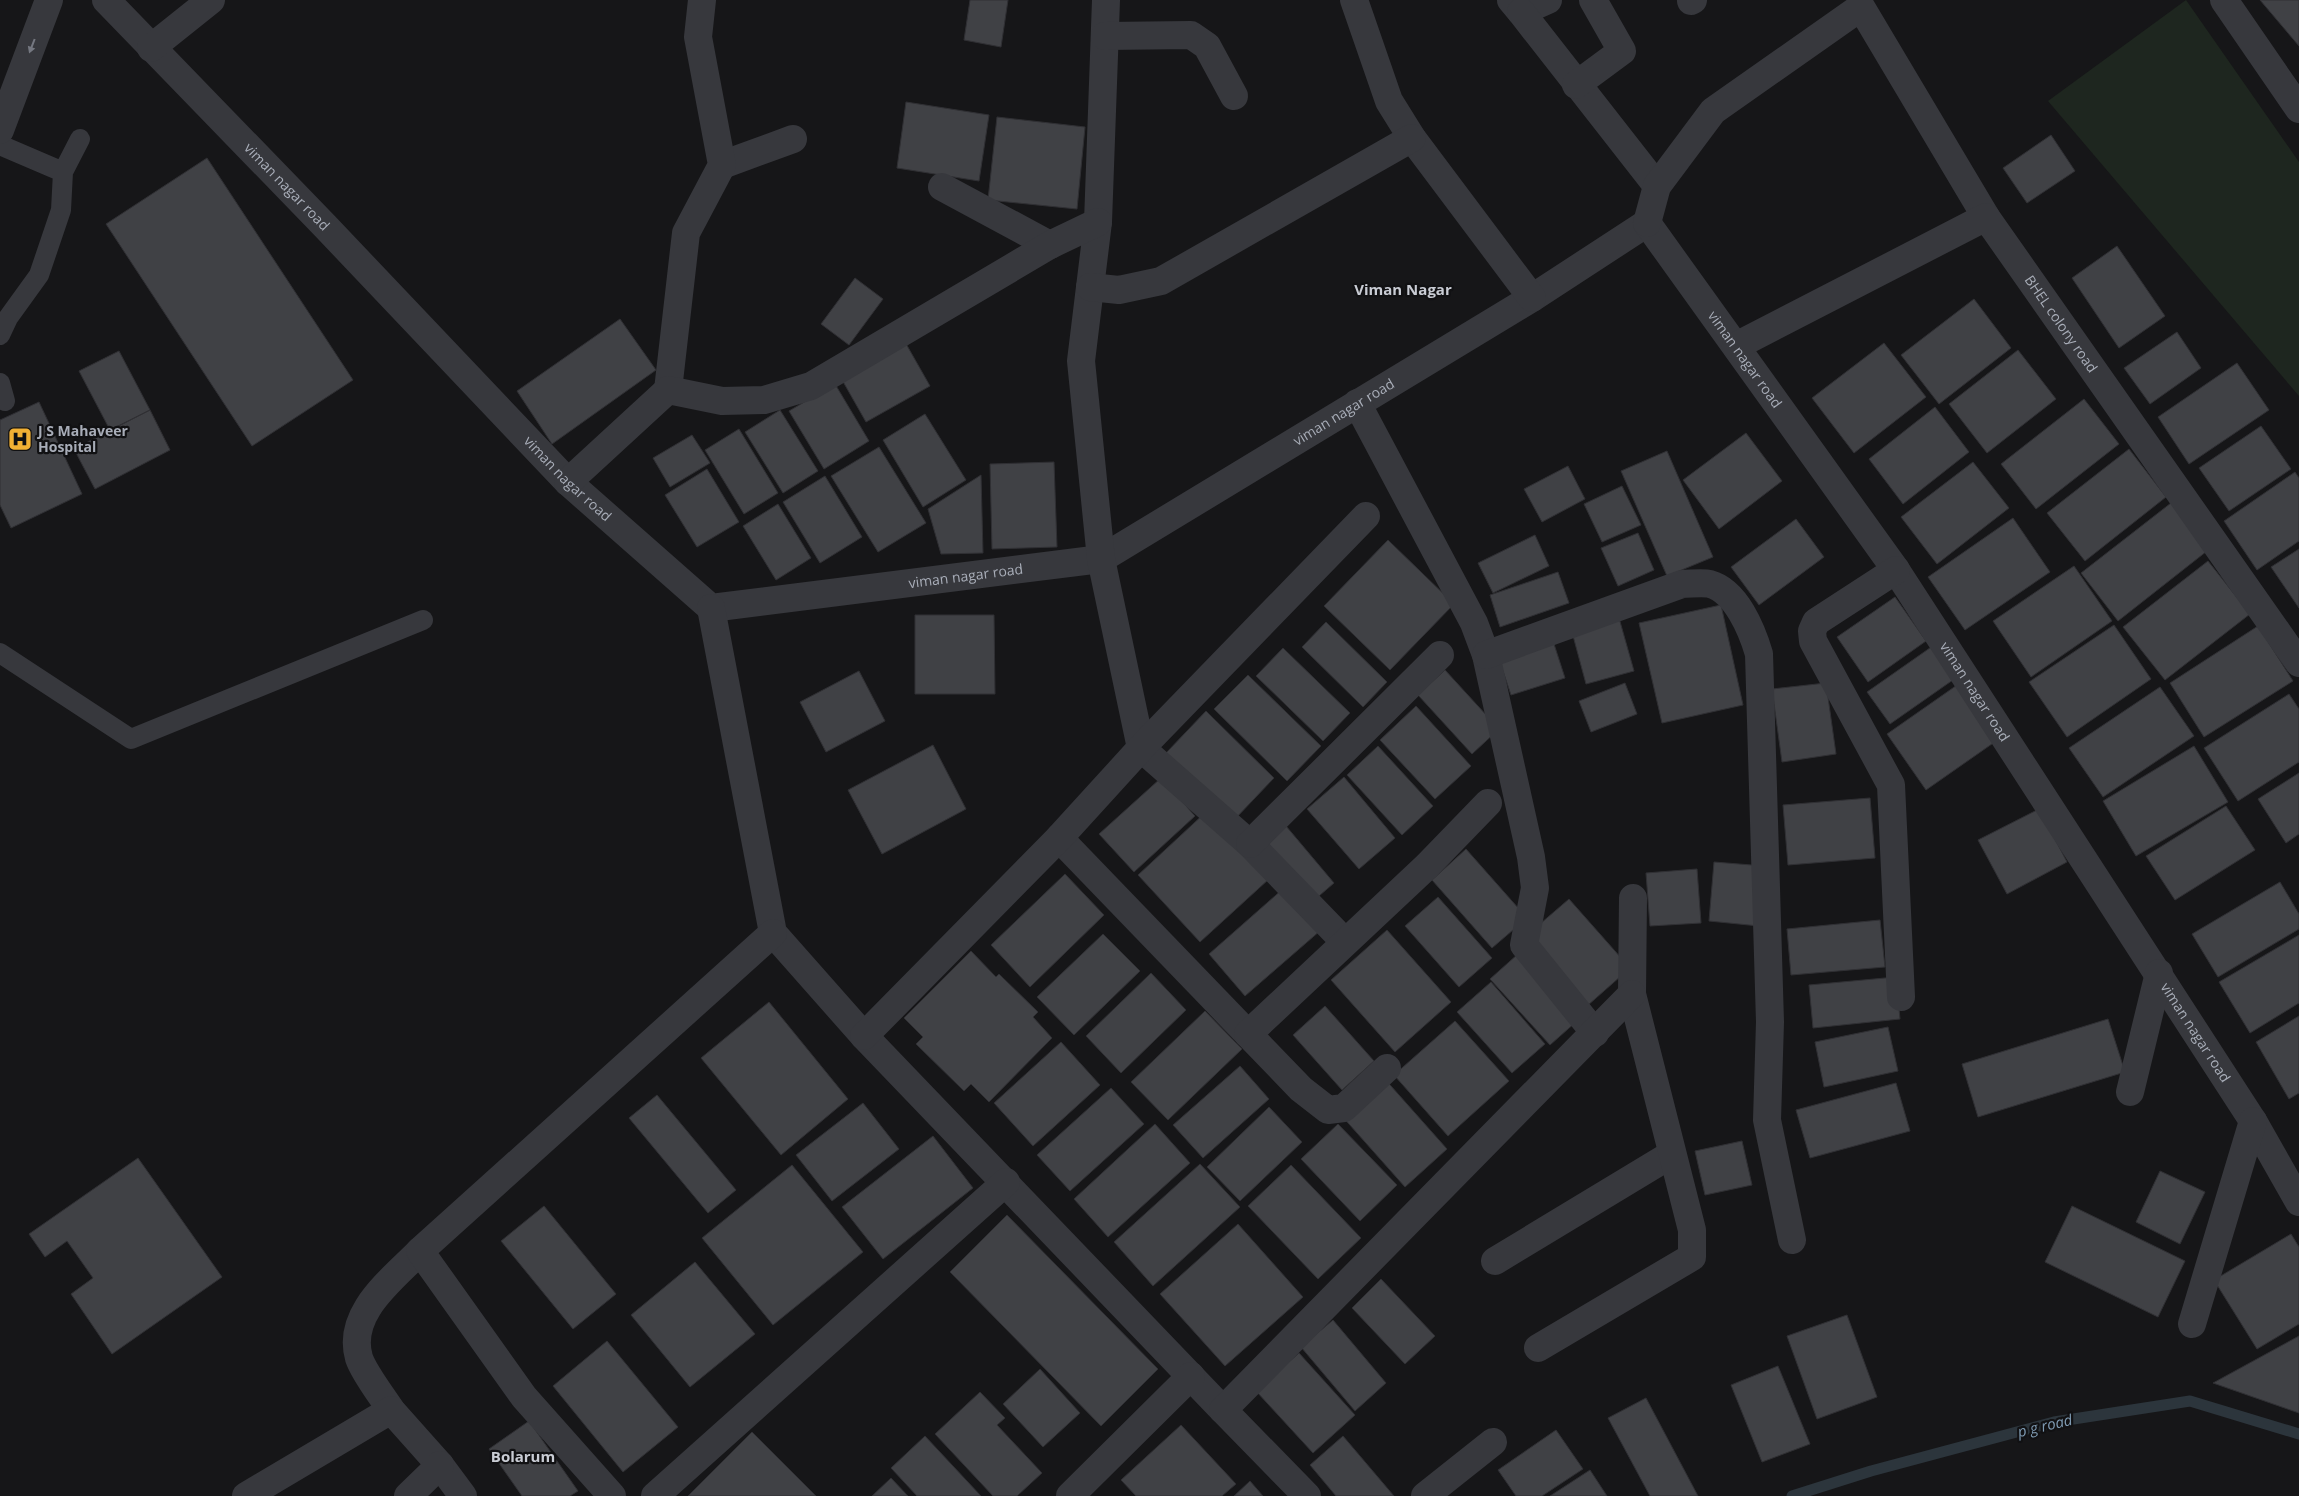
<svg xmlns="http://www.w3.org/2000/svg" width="2299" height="1496" font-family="'Open Sans',sans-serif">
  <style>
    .green { fill: #1e261f }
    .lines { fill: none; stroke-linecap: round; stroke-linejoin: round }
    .stream { stroke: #2c353c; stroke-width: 11 }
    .building { fill: #404145; stroke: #303034 }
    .service { stroke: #37383d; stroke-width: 20 }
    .minor { stroke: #37383d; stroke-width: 28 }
    .tertiary { stroke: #37383d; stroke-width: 28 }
    .oneway { fill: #757881 }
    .labels { text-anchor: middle; stroke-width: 4.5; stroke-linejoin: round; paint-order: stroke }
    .street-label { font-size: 14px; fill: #a8adb8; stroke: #111113 }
    .poi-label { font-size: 14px; font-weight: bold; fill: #a8adb8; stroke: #111113; text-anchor: start }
    .neighbourhood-label { font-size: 15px; font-weight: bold; fill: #c9ccd4; stroke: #111113 }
    .water-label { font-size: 15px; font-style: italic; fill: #7f9bb3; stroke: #111113 }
  </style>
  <rect width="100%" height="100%" fill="#161618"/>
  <path class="green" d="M2186,0L2299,162V396L2048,101Z"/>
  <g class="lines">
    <path class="stream" d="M1792,1496L1871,1471L2054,1422L2190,1401L2299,1434"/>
  </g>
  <path class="building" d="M970,0H1008L1001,47L964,40Z
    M2260,0H2299V46Z
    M906,102L989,115L979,181L897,168Z
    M997,117L1085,127L1077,209L988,200Z
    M2051,135L2075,171L2027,203L2003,168Z
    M207,158L353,380L252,446L106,224Z
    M2117,246L2165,316L2119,348L2072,278Z
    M855,278L883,299L849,345L821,324Z
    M1974,299L2011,348L1939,404L1901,355Z
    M620,319L656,370L552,444L517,391Z
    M2177,332L2201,368L2150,404L2124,368Z
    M905,342L930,386L866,422L841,378Z
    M1884,343L1926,397L1854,453L1812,398Z
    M2018,350L2056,399L1987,453L1949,404Z
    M119,351L150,410L110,430L79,371Z
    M2237,363L2269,410L2189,464L2158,417Z
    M835,384L869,441L824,469L789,411Z
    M2084,399L2119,444L2036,509L2001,464Z
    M39,402L82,494L11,528L0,505V420Z
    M1935,407L1969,452L1903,504L1869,459Z
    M150,410L170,450L95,489L74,449Z
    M780,410L818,471L783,493L745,432Z
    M925,414L966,480L923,507L883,440Z
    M2261,426L2291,469L2229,511L2199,468Z
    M739,429L778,493L744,514L705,450Z
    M1746,433L1782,481L1719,529L1683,480Z
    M692,435L710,463L670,487L653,458Z
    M879,447L926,523L878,552L831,476Z
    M2129,449L2166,497L2085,561L2047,513Z
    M1667,451L1713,557L1667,576L1621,471Z
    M1054,462L1057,547L992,549L990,464Z
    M1973,462L2009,508L1937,564L1901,517Z
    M1568,466L1585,499L1542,522L1524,489Z
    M707,469L739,522L697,547L665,495Z
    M2295,472L2299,478V541L2257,570L2224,521Z
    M981,475L983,553L941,554L928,509Z
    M825,476L862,537L820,563L783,502Z
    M1622,486L1641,525L1602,542L1584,504Z
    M2171,503L2207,551L2118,621L2081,573Z
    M778,504L811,558L776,580L743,526Z
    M2013,518L2050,572L1965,630L1928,577Z
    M1796,519L1824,557L1759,605L1731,567Z
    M1638,533L1654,570L1618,586L1601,548Z
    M1535,535L1549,566L1493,593L1478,563Z
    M1388,540L1454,604L1390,670L1324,606Z
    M2299,549V608L2271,567Z
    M2208,561L2250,614L2165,680L2123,627Z
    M2074,566L2112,621L2031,677L1993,621Z
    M1558,572L1569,603L1500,627L1490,595Z
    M1895,597L1926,641L1868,682L1837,637Z
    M1721,605L1743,705L1662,723L1639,623Z
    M915,615H994L995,694H915Z
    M1619,618L1634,671L1586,684L1572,632Z
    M1326,622L1387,682L1363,707L1302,647Z
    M2114,625L2151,679L2067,737L2029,682Z
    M2258,626L2293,681L2204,737L2170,683Z
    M1553,641L1565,678L1511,695L1499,659Z
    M1937,643L1960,675L1890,724L1867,692Z
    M1283,648L1350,713L1323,741L1256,676Z
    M1445,670L1499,729L1472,754L1418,695Z
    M859,671L885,721L826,752L800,702Z
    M1248,675L1321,746L1287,781L1214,709Z
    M1625,683L1637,714L1591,732L1579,701Z
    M1826,683L1836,754L1782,762L1772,689Z
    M1960,683L1999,739L1926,790L1887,734Z
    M2160,687L2194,736L2103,797L2069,748Z
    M2289,694L2299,709V762L2238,801L2204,748Z
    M1416,706L1471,766L1435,799L1380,740Z
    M1206,711L1274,778L1235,819L1166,753Z
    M933,745L966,809L882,854L848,790Z
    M1378,746L1433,806L1402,835L1347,775Z
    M2194,746L2228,802L2136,856L2103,801Z
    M2299,773V834L2286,843L2258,799Z
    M1344,777L1395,838L1359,869L1307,809Z
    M1161,778L1195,816L1134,872L1099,834Z
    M1870,798L1875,858L1788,865L1783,805Z
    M2226,806L2255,850L2175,900L2146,856Z
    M2039,809L2067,862L2007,894L1978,840Z
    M1207,811L1269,879L1200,942L1138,875Z
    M1286,826L1334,883L1312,902L1264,846Z
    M1466,849L1527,918L1492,948L1432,880Z
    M1714,862L1764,866L1759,926L1709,921Z
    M1697,869L1701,923L1650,926L1646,873Z
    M1065,874L1104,915L1030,987L991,945Z
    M2280,882L2299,914V929L2218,977L2192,934Z
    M1284,888L1321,930L1245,996L1209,954Z
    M1438,897L1492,958L1459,987L1405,926Z
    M1569,899L1630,968L1587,1006L1526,936Z
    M1880,920L1885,967L1791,975L1787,929Z
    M1387,930L1451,1002L1395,1052L1331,980Z
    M1103,934L1140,971L1074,1035L1037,997Z
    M2299,935V1003L2250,1033L2219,982Z
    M971,951L996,977L999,974L1038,1012L1033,1017L1052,1038L989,1102L971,1084L964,1091L916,1044L923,1037L904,1018Z
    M1518,954L1577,1021L1550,1045L1490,979Z
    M1151,973L1186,1010L1121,1073L1086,1036Z
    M1896,977L1900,1019L1813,1028L1809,985Z
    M1491,982L1545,1044L1512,1073L1457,1012Z
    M769,1002L848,1099L781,1155L701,1058Z
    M1325,1006L1374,1061L1342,1090L1293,1035Z
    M1205,1011L1242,1049L1168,1120L1131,1082Z
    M2299,1016V1093L2289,1099L2256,1042Z
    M2108,1019L2125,1072L1978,1117L1962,1064Z
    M1455,1021L1509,1081L1448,1136L1394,1075Z
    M1888,1027L1898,1071L1824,1087L1815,1042Z
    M1061,1042L1100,1085L1033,1146L994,1103Z
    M1240,1066L1269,1099L1203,1158L1173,1125Z
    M1383,1077L1447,1149L1405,1187L1341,1115Z
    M1896,1083L1910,1131L1810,1158L1796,1110Z
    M1111,1088L1144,1124L1070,1191L1037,1155Z
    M657,1095L736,1190L708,1213L629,1118Z
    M863,1103L899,1149L832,1201L796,1155Z
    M1269,1107L1302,1142L1240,1201L1207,1167Z
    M1155,1124L1190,1163L1108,1237L1074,1199Z
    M1338,1124L1397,1185L1360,1221L1301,1159Z
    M933,1136L973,1188L883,1259L842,1207Z
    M1742,1141L1752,1185L1705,1195L1695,1151Z
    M138,1158L222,1277L112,1354L71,1294L93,1278L67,1241L45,1257L29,1234Z
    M1200,1164L1240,1207L1153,1286L1114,1242Z
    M792,1165L863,1252L773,1325L702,1238Z
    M1291,1165L1361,1238L1318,1279L1248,1206Z
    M2160,1171L2205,1192L2180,1244L2136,1222Z
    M544,1206L616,1294L573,1329L501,1241Z
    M2072,1206L2185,1261L2158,1317L2045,1262Z
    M1007,1215L1158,1369L1101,1426L950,1272Z
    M1238,1224L1303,1297L1225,1366L1160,1294Z
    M2291,1234L2299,1247V1324L2257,1349L2214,1280Z
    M695,1262L755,1334L690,1387L631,1315Z
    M1381,1279L1435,1336L1405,1364L1352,1308Z
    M1847,1315L1877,1397L1817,1419L1787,1336Z
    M1333,1320L1386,1383L1355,1411L1301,1347Z
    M2299,1336V1413L2213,1383Z
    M607,1341L678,1427L623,1472L553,1386Z
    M1299,1353L1355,1415L1313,1453L1256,1391Z
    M1778,1366L1810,1444L1762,1462L1731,1385Z
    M1040,1369L1080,1413L1043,1447L1003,1404Z
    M980,1392L1005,1418L997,1425L1042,1473L1017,1496H993L935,1434Z
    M1646,1398L1698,1496H1650L1608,1418Z
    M529,1421L578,1491L570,1496H522L489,1449Z
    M1181,1425L1236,1484L1222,1496H1136L1121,1480Z
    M1556,1430L1583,1469L1542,1496H1516L1498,1470Z
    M752,1432L816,1496H688Z
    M925,1436L981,1496H917L891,1468Z
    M1343,1436L1394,1496H1336L1310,1465Z
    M1590,1470L1607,1496H1550Z
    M891,1478L908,1496H872Z
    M1250,1481L1263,1496H1234Z"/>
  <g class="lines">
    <path class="service" d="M0,145L63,172
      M0,335L8,318L39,275L61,210L63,172L80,139
      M0,383L5,401
      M0,653L131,739L423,620"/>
    <g class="minor">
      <path id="s1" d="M106,0L325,226L568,482L711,608L1101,559L1532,298L1647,223"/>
      <path d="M1106,0L1098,222L1081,361L1101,559L1141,748L1250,844L1345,942"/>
      <path d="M1354,0L1389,101L1412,138L1532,298"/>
      <path d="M1511,0L1521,12L1548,0"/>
      <path d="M2224,0L2299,109"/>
      <path d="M1691,1L1693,0"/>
      <path d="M1521,12L1657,186"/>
      <path d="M1105,36L1191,35L1207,46L1234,96"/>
      <path d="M151,48L211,0"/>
      <path d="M1576,85L1622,51L1593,0"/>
      <path d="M722,165L793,139"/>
      <path d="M942,187L1050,245"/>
      <path id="s2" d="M1647,223L1896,570L2253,1121L2299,1202"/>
      <path d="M1647,223L1657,186L1713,111L1861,7L1986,217"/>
      <path d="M1090,287L1119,290L1161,281L1412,138"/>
      <path id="s3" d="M1736,346L1986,217L2299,663"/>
      <path d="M668,390L686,233L722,165L698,37L702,0"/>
      <path d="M1357,403L1474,623L1486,655L1531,857L1535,888L1524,945L1595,1033"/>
      <path d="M568,482L668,390L722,401L764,400L811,386L1050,245L1098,222"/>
      <path d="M1896,570L1816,622L1812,631L1813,641L1891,785L1901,997"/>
      <path d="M711,608L773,933L864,1036L1223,1410"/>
      <path d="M1486,655L1682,584C1691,584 1702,582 1710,584C1736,591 1752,630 1759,654L1770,1022L1767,1120L1792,1240"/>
      <path d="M1059,838L1248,1034"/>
      <path d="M1250,844L1440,655"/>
      <path d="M864,1036L1059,838L1141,748L1366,516"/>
      <path d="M1387,1068L1344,1108L1328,1110L1301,1089L1248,1034L1427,866L1488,803"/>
      <path d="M2130,1092L2159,973"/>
      <path d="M1495,1261L1672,1154"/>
      <path d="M2192,1324L2253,1121"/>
      <path d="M1538,1348L1692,1257V1230L1632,994L1633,898"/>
      <path d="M391,1410C382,1396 364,1373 359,1358C346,1313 392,1280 420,1251"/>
      <path d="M246,1496L391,1410L440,1465L463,1496"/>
      <path d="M408,1496L440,1465"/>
      <path d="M612,1496L524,1397L420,1251L773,933"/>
      <path d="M655,1496L1006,1182"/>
      <path d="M1070,1496L1191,1376"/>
      <path d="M1307,1496L1223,1410L1632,994"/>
      <path d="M1425,1496L1493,1442"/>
    </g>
    <path class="tertiary" d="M0,130L49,0"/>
  </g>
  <defs><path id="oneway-solid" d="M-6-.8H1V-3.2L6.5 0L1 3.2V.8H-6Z" transform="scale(1.25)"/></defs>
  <use class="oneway" href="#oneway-solid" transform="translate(32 46) rotate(111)"/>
  <defs>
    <g id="hospital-square" transform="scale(1.25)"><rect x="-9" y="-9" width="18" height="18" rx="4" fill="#f2b134" stroke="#111113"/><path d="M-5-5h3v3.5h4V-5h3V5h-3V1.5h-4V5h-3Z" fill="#111"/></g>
  </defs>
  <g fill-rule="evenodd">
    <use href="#hospital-square" x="20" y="439"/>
  </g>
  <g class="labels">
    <g class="street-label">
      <text dy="5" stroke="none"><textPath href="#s1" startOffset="260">viman nagar road</textPath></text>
      <text dy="5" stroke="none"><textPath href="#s3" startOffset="412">BHEL colony road</textPath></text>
      <text dy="5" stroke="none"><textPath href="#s2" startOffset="168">viman nagar road</textPath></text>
      <text dy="5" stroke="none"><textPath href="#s1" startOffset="1535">viman nagar road</textPath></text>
      <text dy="5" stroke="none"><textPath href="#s1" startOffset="665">viman nagar road</textPath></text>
      <text dy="5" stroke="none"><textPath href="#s1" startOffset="1115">viman nagar road</textPath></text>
      <text dy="5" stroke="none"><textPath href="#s2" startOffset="572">viman nagar road</textPath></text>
      <text dy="5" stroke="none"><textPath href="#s2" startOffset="978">viman nagar road</textPath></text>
    </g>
    <g class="poi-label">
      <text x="38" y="436">J S Mahaveer<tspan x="38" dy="16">Hospital</tspan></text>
    </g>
    <g class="neighbourhood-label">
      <text x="1403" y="295">Viman Nagar</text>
      <text x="523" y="1462">Bolarum</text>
    </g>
    <g class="water-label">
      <text transform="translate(2045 1426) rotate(-13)" y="5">p g road</text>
    </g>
  </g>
</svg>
